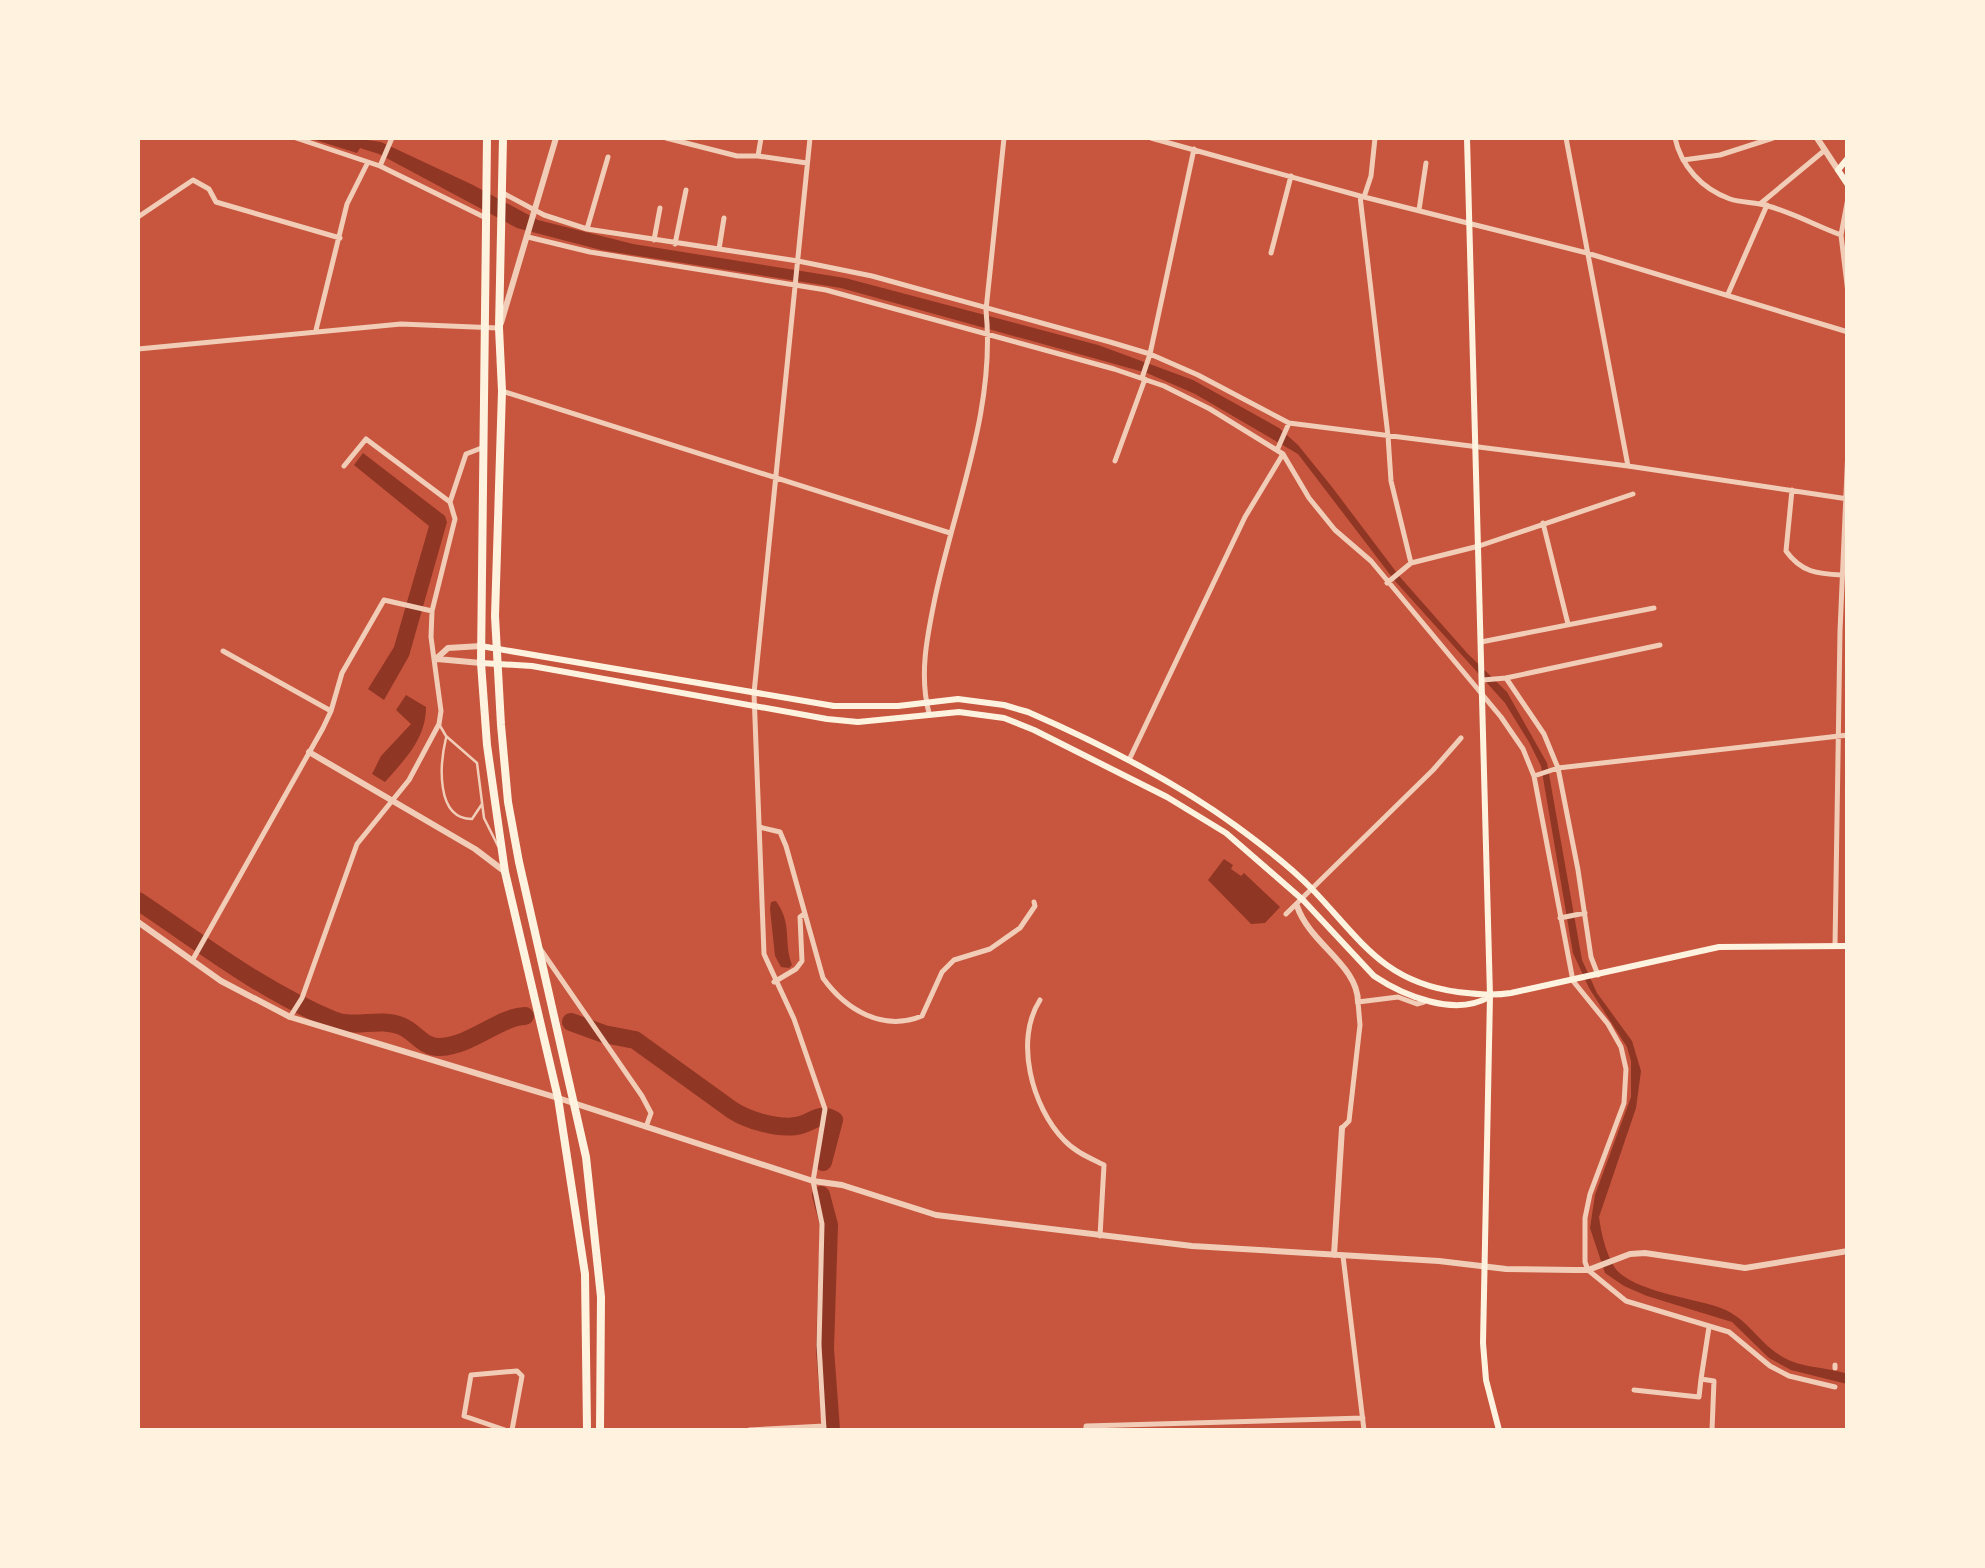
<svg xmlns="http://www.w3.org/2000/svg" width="1985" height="1568" font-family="Literata,serif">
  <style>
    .water { fill: #8f3625 }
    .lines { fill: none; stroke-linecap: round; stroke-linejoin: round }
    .river { stroke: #8f3625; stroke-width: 18 }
    .service { stroke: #f1ccb7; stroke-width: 2.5 }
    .minor { stroke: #f1ccb7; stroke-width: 5 }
    .tertiary { stroke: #f1ccb7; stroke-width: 6 }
    .secondary { stroke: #fff3e0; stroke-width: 6 }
    .trunk { stroke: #fff3e0; stroke-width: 8 }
  </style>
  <rect width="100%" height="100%" fill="#c8553d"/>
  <path class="water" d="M309,138H354L381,142L473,185L538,220L633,244L845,278L1098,345L1193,380L1279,428L1298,445L1332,487L1400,577L1467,653L1507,692L1547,763L1582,960L1597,993L1632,1041L1641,1071L1636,1108L1599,1217C1601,1233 1606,1254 1615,1268C1631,1290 1689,1298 1715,1306C1748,1316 1755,1340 1781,1356C1802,1369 1825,1366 1847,1374V1384L1791,1370L1769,1358L1732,1322L1647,1296L1624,1286L1605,1273L1590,1228L1595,1195L1631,1097V1061L1627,1047L1589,988L1573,953L1541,766L1529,742L1505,703L1395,581L1298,454L1195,394L1147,373L841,288L601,250L517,228L379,154L360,148L357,153Z
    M363,453L445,516L447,522L409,656L384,700L368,689L394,647L429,526L354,465Z
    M406,695L426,707C426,739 405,759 385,782L372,774L381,756L411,724L396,710Z
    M1224,859L1233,865L1231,869L1241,876L1244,873L1280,907L1265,923L1251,924L1208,880Z
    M776,901C793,925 783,941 792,965L789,968L781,967L775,956L770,909L771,902Z"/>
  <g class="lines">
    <path class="river" d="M138,901C201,943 262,991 333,1020C354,1029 379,1017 401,1026C415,1031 423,1048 440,1047C473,1045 499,1017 525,1016
      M571,1022L604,1034L635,1040L732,1110C747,1120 777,1129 796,1126C812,1124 818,1111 834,1120L823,1162
      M821,1195L829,1225L825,1349L831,1430"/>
    <path class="service" d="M439,724L446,736L477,763L484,818L498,846
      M446,738C440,763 435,819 472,819L482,804"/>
    <path class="minor" d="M296,138L380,166L486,218
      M666,138L737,156H758
      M761,138L758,156L807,163
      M810,138L754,693L764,954L794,1019L825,1109L813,1181L822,1224L819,1345L824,1430
      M1151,138L1360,196L1587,253L1848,332
      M1566,138L1628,466
      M1675,138C1681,166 1702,189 1730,199C1742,203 1756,202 1768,206C1793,213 1817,226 1841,235
      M1683,160L1720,155L1773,138
      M380,166L392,138
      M501,192L544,215L587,229L798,261L872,276L1110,342L1150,354L1198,375L1289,423L1628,466L1848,499
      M1360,196L1388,436L1391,481L1411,563
      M1364,197L1371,176L1375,138
      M1848,198L1841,235L1848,293
      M1760,204L1825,150
      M1419,210L1426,163
      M138,217L193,180L209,189L216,202L340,238
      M587,229L608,157
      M528,237L590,252L826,290L1114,369L1164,386L1210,409L1283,454L1309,498L1335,530L1371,561L1501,717L1523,749L1534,776L1573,981L1608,1024L1621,1047L1626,1069L1624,1103L1590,1194L1585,1218V1262L1588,1270L1626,1301L1729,1332L1770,1366L1789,1376L1835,1387
      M654,240L660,208
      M675,244L686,190
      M719,249L724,218
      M1271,253L1291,176
      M1728,294L1767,205
      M316,330L347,204L368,162
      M138,349L401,324L498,328
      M1142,378L1150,354L1194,149
      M502,391L950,533
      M1278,448L1289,423
      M1115,461L1145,379
      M344,466L366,439L450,502
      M1792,490L1786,551C1801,572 1817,574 1842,575
      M1543,523L1568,624
      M1387,583L1411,563L1479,546L1633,494
      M1481,642L1654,608
      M223,651L331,711
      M1506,678L1544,734L1558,768L1578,870L1591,957L1598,975
      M1483,680L1506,678L1660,645
      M929,713C919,675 927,637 935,598C955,503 996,409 986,310L1004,138
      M1129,760L1245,517L1283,454
      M1534,776L1558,768L1848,735
      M759,827L780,832L786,846L823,978C846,1010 883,1032 922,1016L942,972L954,960L990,949L1020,928L1035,906L1034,902
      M1286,914L1433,770L1461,738
      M1560,918L1585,913
      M1835,946L1840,631L1848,448
      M541,950L642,1096L651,1113L646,1127
      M192,961L323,728L331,711L342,673L384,600L432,611
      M774,982L796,969L802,961L800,917L804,914
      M1040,1000C1014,1040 1032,1107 1064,1140C1075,1152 1090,1158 1104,1165L1100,1236
      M290,1017L302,998L357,844L409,780L439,724L441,711L431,637L432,611L455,519L450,502L466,454L484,447
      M1342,1128L1349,1121L1360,1025L1358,1002L1398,997L1417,1004L1424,1002
      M1343,1256L1364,1430
      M1709,1327L1701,1379L1714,1381L1712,1430
      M1835,1368V1365
      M1634,1390L1699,1397L1701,1379
      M505,1430L464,1416L471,1375L517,1371L522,1376L512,1430
      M749,1430L824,1426
      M1086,1430V1426L1363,1418"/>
    <path class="tertiary" d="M1817,138L1838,170
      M501,323L556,138
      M436,659L448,648L481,646
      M437,659L481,663
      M309,752L475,849L504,871
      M1297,906C1310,944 1358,965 1358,1002
      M138,922L221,981L290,1017L558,1098L813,1181L842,1185L936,1215L1192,1246L1439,1261L1506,1269L1574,1270H1588L1630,1254L1645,1253L1745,1268L1848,1251
      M1334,1255L1342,1128"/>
    <path class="secondary" d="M1467,138L1490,996L1483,1343L1486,1380L1499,1430
      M1848,158L1838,170L1848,185
      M481,646L834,706H898L958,699L1004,705L1028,712C1099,743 1173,780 1236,826C1262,845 1290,866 1313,890C1361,940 1383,982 1458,992C1477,994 1492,996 1511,993L1719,947L1848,946
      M481,663L532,666L827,719L858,722L959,712L1004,718L1034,730L1167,797L1226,833L1303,900L1374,976C1404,996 1455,1017 1489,997"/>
    <path class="trunk" d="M487,138L481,663L487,745L505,872L558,1098L585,1274L587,1430
      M503,138L499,328L502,391L495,616L501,725L508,802L519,862L586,1157L601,1297L600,1430"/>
  </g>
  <rect width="1985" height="1568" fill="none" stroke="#fff3e0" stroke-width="280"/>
</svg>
